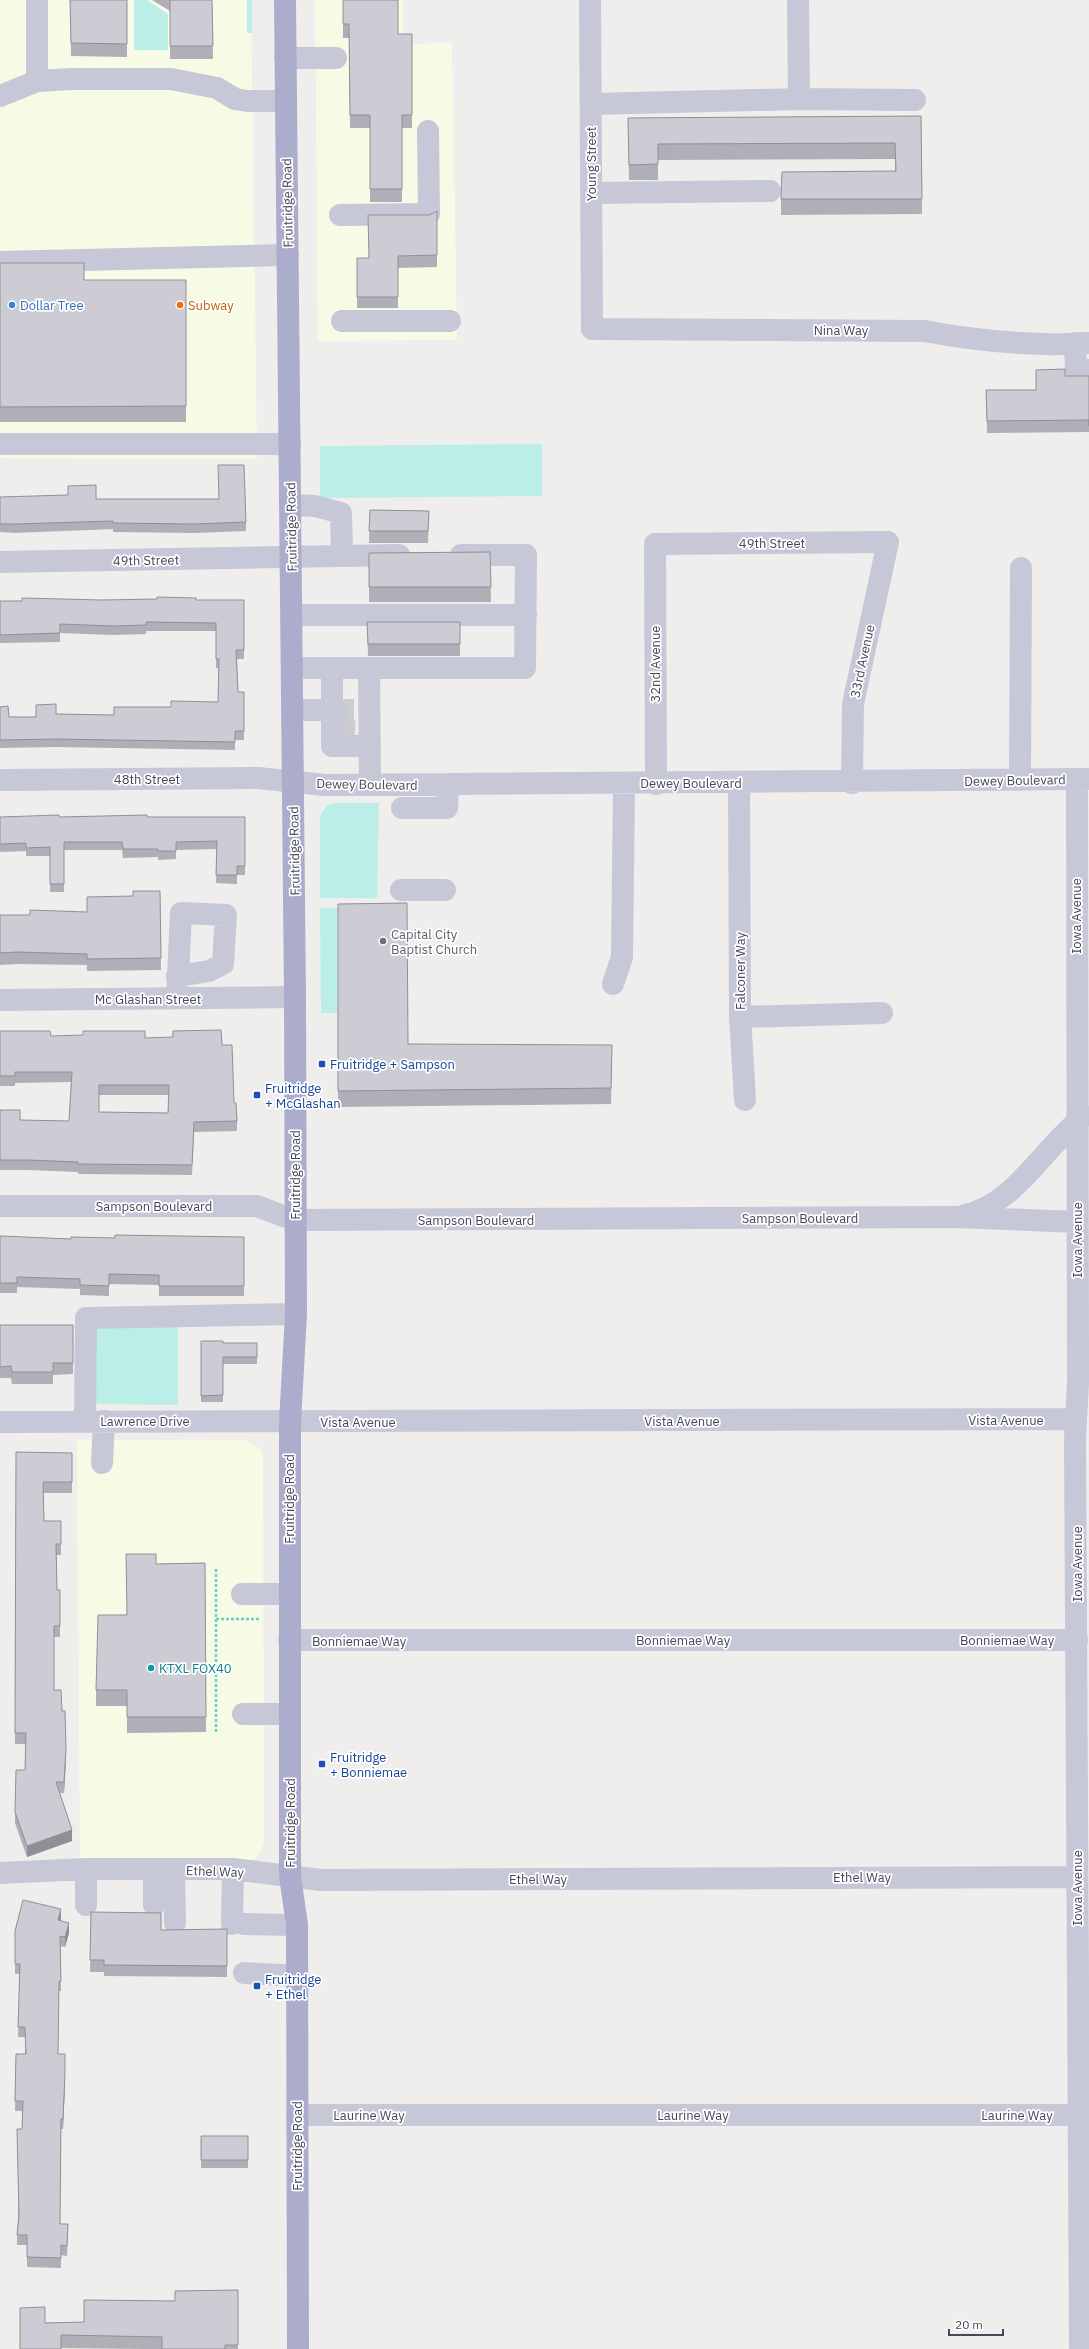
<svg xmlns="http://www.w3.org/2000/svg" width="1089" height="2349" font-family="'IBM Plex Sans',sans-serif">
  <style>
    .commercial { fill: #f7fbe5 }
    .green { fill: #baeee6 }
    .lines { fill: none; stroke-linecap: round; stroke-linejoin: round }
    .minor-tunnel { stroke: #cdcccf; stroke-width: 22; stroke-dasharray: 22 11; stroke-linecap: butt }
    .path { stroke: #73cbc9; stroke-width: 2.5; stroke-dasharray: 3 2; stroke-linecap: butt }
    .minor { stroke: #c6c7d7; stroke-width: 22 }
    .major { stroke: #acadcc; stroke-width: 22 }
    .wall { fill: #b0afb7; fill-rule: evenodd }
    .shaded-wall { fill: #908f95 }
    .building { fill: #cdccd5; stroke: #908f95; fill-rule: evenodd }
    .shop-dot { fill: #3f7fe0; stroke: #fff; stroke-width: 1.5 }
    .food-dot { fill: #e8710a; stroke: #fff; stroke-width: 1.5 }
    .worship-dot { fill: #6b7280; stroke: #fff; stroke-width: 1.5 }
    .transit-dot { fill: #1a4fb4; stroke: #fff; stroke-width: 1.5 }
    .culture-dot { fill: #0f9aa8; stroke: #fff; stroke-width: 1.5 }
    .labels { text-anchor: middle; stroke-width: 3.5; stroke-linejoin: round; paint-order: stroke }
    .street-label { font-size: 13px; fill: #45465a; stroke: #fff }
    .shop-label { font-size: 13px; fill: #366cbe; stroke: #fff; text-anchor: start }
    .food-label { font-size: 13px; fill: #c56008; stroke: #fff; text-anchor: start }
    .worship-label { font-size: 13px; fill: #5b616d; stroke: #fff; text-anchor: start }
    .transit-label { font-size: 13px; fill: #164399; stroke: #fff; text-anchor: start }
    .culture-label { font-size: 13px; fill: #0d838f; stroke: #fff; text-anchor: start }
  </style>
  <rect width="100%" height="100%" fill="#efeeec"/>
  <path class="commercial" d="M0,0H251L257,459L0,458Z
    M315,0H403V44L452,43L457,340L318,341Z
    M77,1440H246L260,1449L263,1458L264,1839L260,1853L253,1860L249,1862L80,1863Z"/>
  <path class="green" d="M134,0H147L168,14V50H134Z
    M247,0H252V33H247Z
    M542,444V496L320,498V446Z
    M336,803H379L377,898H320V816L327,805Z
    M320,908H337V1013H321Z
    M94,1324L178,1325V1405L94,1404Z"/>
  <g class="lines">
    <path class="minor-tunnel" d="M337,710H354
      M337,730L355,731"/>
    <path class="path" d="M216,1569V1733
      M216,1619H261"/>
    <path class="minor" d="M590,0L592,329L925,331C965,339 1006,343 1046,344C1060,345 1075,343 1089,343
      M798,0L799,99
      M285,58H336
      M37,81V0
      M0,96L37,81L72,79H171L217,88L235,99L247,101H286
      M591,104L799,99L915,100
      M592,193L770,191
      M340,215L429,214L428,131
      M0,262L288,255
      M342,321H450
      M1075,343L1076,370H1089
      M0,444H290
      M291,505L315,506L341,513L342,555
      M0,562L399,555
      M292,615H526
      M292,668H525L526,555H461
      M369,668L370,784
      M332,669V746H370
      M292,710H337
      M1077,779L1078,1383L1075,1439L1080,2349
      M0,780L258,778L325,785L1089,779
      M1020,780L1021,568
      M739,783L740,1017L882,1013
      M656,784L655,544L888,542L853,704L852,783
      M402,808H447L448,784
      M401,890H445
      M613,984L622,957L624,784
      M177,998L181,913L226,915L223,964L209,971L177,976
      M0,1000L295,997
      M740,1017L745,1100
      M0,1206H257L294,1220L954,1217L1077,1222
      M965,1215C1016,1204 1044,1146 1084,1116
      M85,1420L86,1318L296,1314
      M0,1422L1075,1419
      M102,1463L104,1421
      M242,1594H289
      M289,1640H1077
      M243,1714H290
      M86,1869V1905
      M154,1869V1905
      M174,1870L175,1923
      M0,1873L86,1869H233L321,1880L1077,1877
      M232,1924L233,1869
      M244,1924L297,1925
      M244,1973L297,1976
      M297,2115H1089"/>
    <path class="major" d="M285,0L295,997L296,1314L290,1422V1876L297,1925L298,2349"/>
  </g>
  <path class="wall" d="M70,0H127V57L71,56Z
    M152,0H212L213,59H170V11Z
    M343,0L398,34H412V128H402V202H370V128H350L349,38H343Z
    M921,116L922,214L781,215V199L895,171V159L658,160V180H629L628,118Z
    M437,211V267L398,268V308H357V258H368L429,215Z
    M0,263L84,280H186V422H0Z
    M1065,376H1089V437V432L987,433L986,390H1036Z
    M0,497L96,499L246,522V531L194,533L113,532V529L15,533L0,532Z
    M370,510L429,511L428,543H369Z
    M490,552L491,602H369V553Z
    M102,600H244V659H237L238,692H244V740H235V750L56,747L0,748V707L9,717H36L56,714L114,715L171,707L218,702L219,668H216V631H146V634L113,635L60,633V642L0,643V601Z
    M367,622H460V656H368Z
    M0,817H245V875H237V884L216,883L217,849L176,850V859L158,860V857L123,858L122,850H64V892H50V856H26V851L0,852Z
    M160,891L161,970L87,971V965L17,964L0,965V915H30L87,912L133,896Z
    M338,904L408,1044L612,1060L611,1104L338,1107Z
    M0,1031L51,1036L145,1038L222,1045L234,1103L237,1121V1131L194,1132L192,1175L78,1174V1172L28,1170H0V1110L20,1120L69,1121L71,1082L15,1083V1086H0ZM99,1095H169L168,1113L99,1112Z
    M0,1236L71,1239L244,1237V1296H159V1285L109,1284V1296L80,1295V1289L17,1287V1293H0Z
    M0,1325H73V1374L53,1375V1384H12L11,1378H0Z
    M201,1341L223,1343H257V1364H223V1402H201Z
    M16,1452L72,1465V1493H43L44,1521H61V1555H56L57,1590H60V1637H54V1690L62,1711L66,1759L64,1793H60L72,1841L27,1857L15,1823V1812L25,1770L26,1744H15Z
    M205,1563L206,1732L127,1733V1706H96V1690L126,1615L156,1564Z
    M91,1912L161,1930L227,1929V1977L104,1976V1972H90Z
    M61,1919L60,1921L69,1933L65,1947L60,1946L61,1991H59L58,2054L65,2083L63,2129H61L60,2224H68L67,2256L61,2255V2268L27,2267V2245H17V2235L18,2217L23,2111H15L16,2054H25V2037H18L20,1974H15V1931Z
    M201,2136H248V2168H201Z
    M238,2290V2349H143L61,2348L45,2323L84,2322L175,2301Z"/>
  <path class="shaded-wall" d="M66,1748V1759L64,1793V1782Z
    M72,1830V1841L27,1857V1846Z
    M61,1909V1919L58,1930V1920Z
    M69,1923V1933L65,1947V1937Z
    M65,2072V2083L63,2129V2119Z"/>
  <path class="building" d="M70,0H127V44L71,43Z
    M170,0H212L213,46H170Z
    M343,0H398V34H412V115H402V189H370V115H350L349,24H343Z
    M921,116L922,199H781L782,172L896,171L895,143L658,144V164L629,165L628,118Z
    M437,211V255L398,256V297H357V258H369L368,215H429Z
    M0,263H84V280H186V406L0,407Z
    M1065,369V376H1089V426V420L987,421L986,390H1036V370Z
    M218,465H244L246,522L194,524L113,523V521L15,524H0V497L68,495V486L96,485V499H219Z
    M370,510L429,511L428,531H369Z
    M490,552L491,587H369V553Z
    M157,597L196,598V600H244V650H236L238,692H244V731H235V742L56,739L0,740V707L8,706L9,717H36V705L56,704V714L114,715V707H171V701L218,702L219,659H216V623L146,622V625L113,626L60,624V633L0,635V601H22V598L102,600L157,599Z
    M367,622H460V644H368Z
    M59,815V817L147,815V817H245V866H237V875H216L217,841L176,842V851H158V849H123L122,842H64V884H50V847L26,848V843L0,844V817Z
    M133,891H160L161,958L87,959V954L17,952L0,953V915H30V910L87,912V897L133,896Z
    M407,903L408,1044L612,1045L611,1088L338,1091V904Z
    M221,1030L222,1045H232L234,1103H236L237,1121L194,1122L192,1165L78,1164V1162L28,1160H0V1110H20V1120L69,1121L72,1072H15V1076H0V1031H50L51,1036L83,1035V1031H145V1038L173,1037V1031ZM99,1085H169L168,1113L99,1112Z
    M115,1235L244,1237V1286H159V1275L109,1274V1286L80,1285V1279L17,1277V1283H0V1236L71,1239V1237L115,1238Z
    M0,1325H73V1363H53V1372H12L11,1366L0,1367Z
    M201,1341H223V1343H257V1357H223V1395L201,1396Z
    M16,1452L72,1453V1482H43L44,1521H61V1544H56L57,1590H60V1626H54V1690H61L62,1711H65L66,1748L64,1782H56L72,1830L27,1846L15,1812L16,1770H25L26,1733H15Z
    M126,1554H156V1564L205,1563L206,1717H127V1690H96L98,1615H127Z
    M23,1900L61,1909L58,1920L69,1923L65,1937L60,1936L61,1981H59L58,2054H65V2072L63,2119H61L60,2224H68L67,2246L61,2245V2258L27,2257V2235H17L19,2216L17,2129H22L23,2101H15L16,2054H26L25,2027H18L20,1964H15V1931Z
    M91,1912L161,1913V1930L227,1929V1966L104,1965V1960H90Z
    M201,2136H248V2160H201Z
    M238,2290V2345H225V2349H162V2337L61,2335V2349H20V2308L45,2307V2323L84,2322V2300L175,2301V2291Z"/>
  <circle class="shop-dot" cx="12" cy="305" r="4"/>
  <circle class="food-dot" cx="180" cy="305" r="4"/>
  <circle class="worship-dot" cx="383" cy="941" r="4"/>
  <g class="transit-dot">
    <rect x="318" y="1060" width="8" height="8" rx="2"/>
    <rect x="253" y="1091" width="8" height="8" rx="2"/>
    <rect x="318" y="1760" width="8" height="8" rx="2"/>
    <rect x="253" y="1982" width="8" height="8" rx="2"/>
  </g>
  <circle class="culture-dot" cx="151" cy="1668" r="4"/>
  <g class="labels">
    <g class="street-label">
      <text transform="translate(591 164) rotate(-90)" y="5">Young Street</text>
      <text transform="translate(287 203) rotate(-91)" y="5">Fruitridge Road</text>
      <text x="841" y="335">Nina Way</text>
      <text transform="translate(291 527) rotate(-91)" y="5">Fruitridge Road</text>
      <text x="772" y="548">49th Street</text>
      <text transform="translate(146 560) rotate(-1)" y="5">49th Street</text>
      <text transform="translate(862 661) rotate(-78)" y="5">33rd Avenue</text>
      <text transform="translate(655 664) rotate(-90)" y="5">32nd Avenue</text>
      <text x="147" y="784">48th Street</text>
      <text transform="translate(1015 780) rotate(-1)" y="5">Dewey Boulevard</text>
      <text x="691" y="788">Dewey Boulevard</text>
      <text transform="translate(367 784) rotate(1)" y="5">Dewey Boulevard</text>
      <text transform="translate(294 851) rotate(-91)" y="5">Fruitridge Road</text>
      <text transform="translate(1076 916) rotate(-90)" y="5">Iowa Avenue</text>
      <text transform="translate(740 971) rotate(-90)" y="5">Falconer Way</text>
      <text x="148" y="1004">Mc Glashan Street</text>
      <text transform="translate(295 1175) rotate(-90)" y="5">Fruitridge Road</text>
      <text x="154" y="1211">Sampson Boulevard</text>
      <text x="800" y="1223">Sampson Boulevard</text>
      <text x="476" y="1225">Sampson Boulevard</text>
      <text transform="translate(1077 1240) rotate(-90)" y="5">Iowa Avenue</text>
      <text x="1006" y="1425">Vista Avenue</text>
      <text x="145" y="1426">Lawrence Drive</text>
      <text x="682" y="1426">Vista Avenue</text>
      <text x="358" y="1427">Vista Avenue</text>
      <text transform="translate(289 1499) rotate(-90)" y="5">Fruitridge Road</text>
      <text transform="translate(1077 1564) rotate(-90)" y="5">Iowa Avenue</text>
      <text x="683" y="1645">Bonniemae Way</text>
      <text x="1007" y="1645">Bonniemae Way</text>
      <text x="359" y="1646">Bonniemae Way</text>
      <text transform="translate(290 1823) rotate(-90)" y="5">Fruitridge Road</text>
      <text transform="translate(215 1871) rotate(2)" y="5">Ethel Way</text>
      <text x="862" y="1882">Ethel Way</text>
      <text x="538" y="1884">Ethel Way</text>
      <text transform="translate(1077 1888) rotate(-90)" y="5">Iowa Avenue</text>
      <text x="369" y="2120">Laurine Way</text>
      <text x="693" y="2120">Laurine Way</text>
      <text x="1017" y="2120">Laurine Way</text>
      <text transform="translate(297 2146) rotate(-90)" y="5">Fruitridge Road</text>
    </g>
    <g class="shop-label">
      <text x="20" y="310">Dollar Tree</text>
    </g>
    <g class="food-label">
      <text x="188" y="310">Subway</text>
    </g>
    <g class="worship-label">
      <text x="391" y="939">Capital City<tspan x="391" dy="15">Baptist Church</tspan></text>
    </g>
    <g class="transit-label">
      <text x="330" y="1069">Fruitridge + Sampson</text>
      <text x="265" y="1093">Fruitridge<tspan x="265" dy="15">+ McGlashan</tspan></text>
      <text x="330" y="1762">Fruitridge<tspan x="330" dy="15">+ Bonniemae</tspan></text>
      <text x="265" y="1984">Fruitridge<tspan x="265" dy="15">+ Ethel</tspan></text>
    </g>
    <g class="culture-label">
      <text x="159" y="1673">KTXL FOX40</text>
    </g>
  </g>
  <path d="M949 2329v6h54v-6" fill="none" stroke="#45465a" stroke-width="2"/>
  <text x="955" y="2329" font-size="12" fill="#45465a" stroke="#ffffff" stroke-width="3" paint-order="stroke">20 m</text>
</svg>
